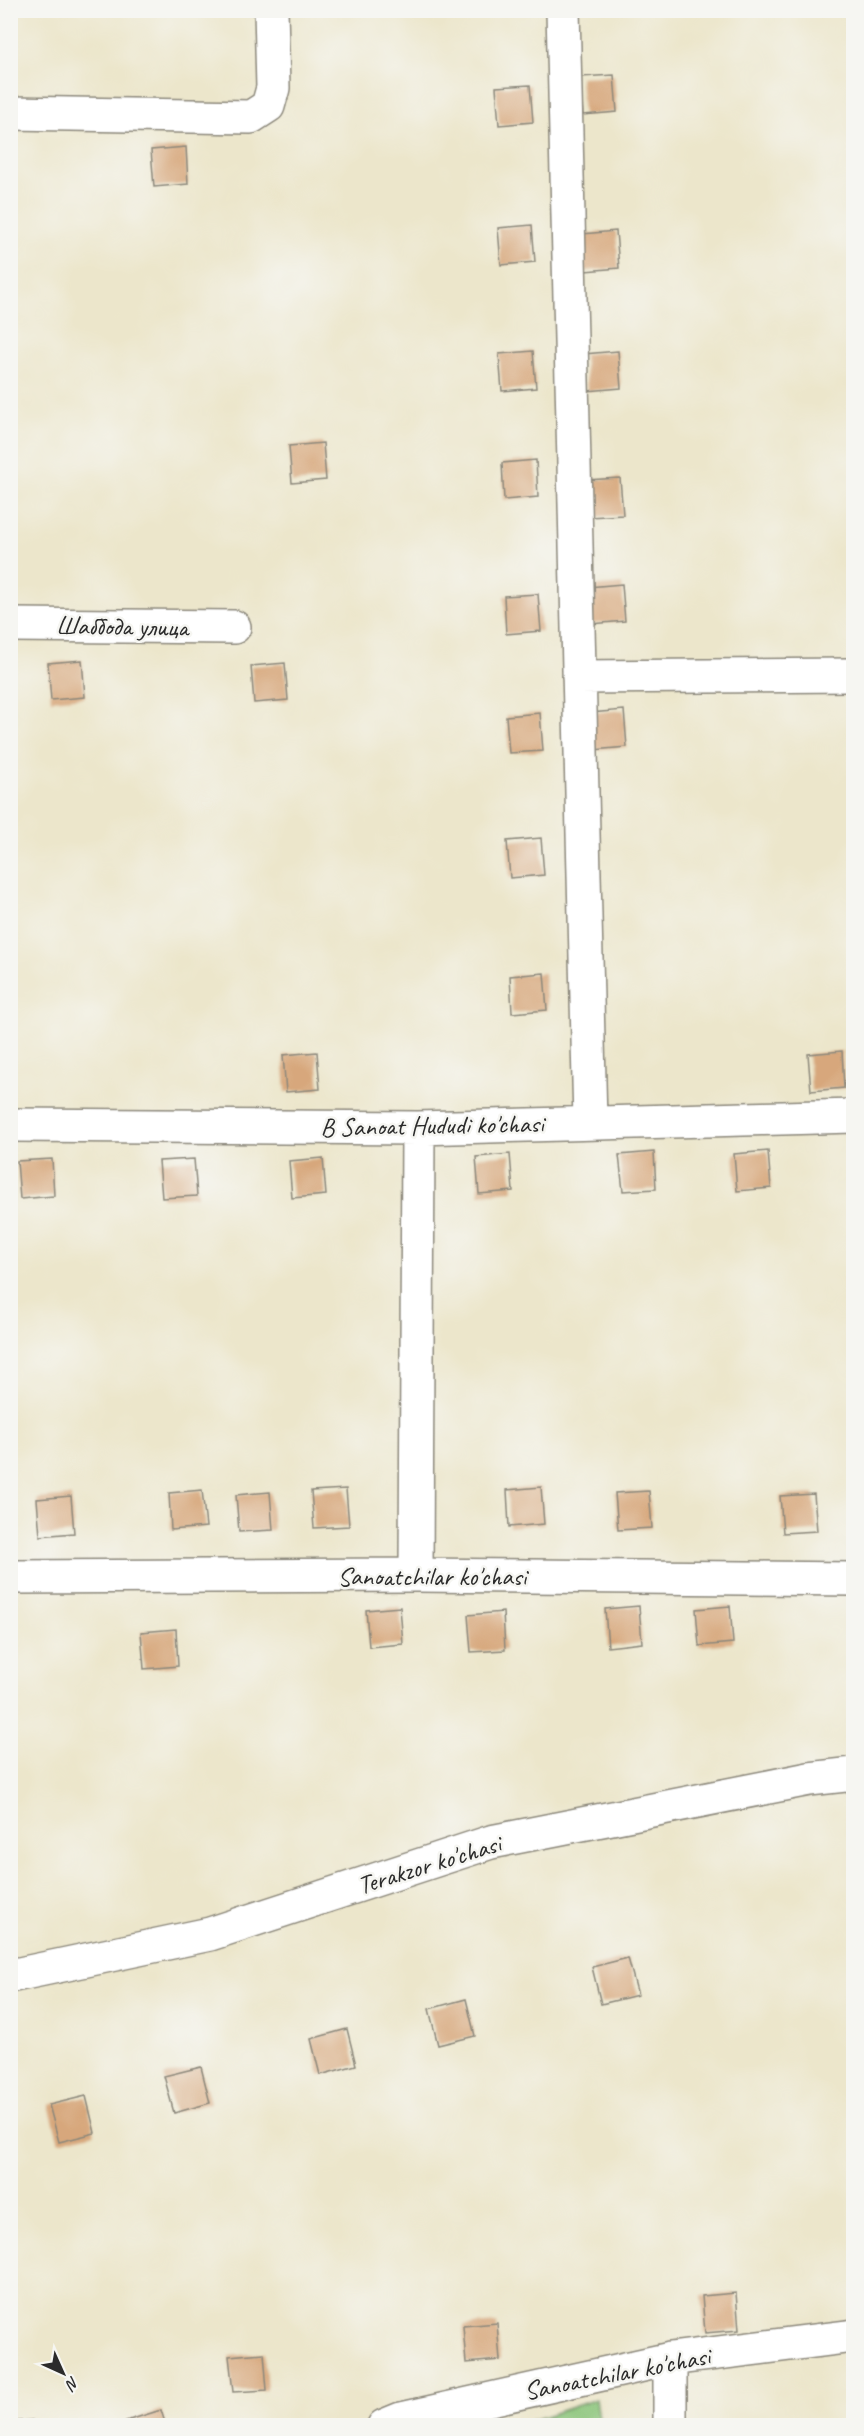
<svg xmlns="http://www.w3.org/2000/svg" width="864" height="2436" font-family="Caveat,sans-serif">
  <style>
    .green { fill: #8ac479; stroke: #5a7852; stroke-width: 1.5 }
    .building { fill: #d7a77b }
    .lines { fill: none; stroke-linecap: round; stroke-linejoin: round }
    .minor-casing { stroke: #8c887b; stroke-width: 36 }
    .minor { stroke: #fff; stroke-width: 33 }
    .labels { text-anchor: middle; stroke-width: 5; stroke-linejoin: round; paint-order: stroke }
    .street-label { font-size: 26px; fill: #2b2b2b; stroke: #f6f6f2 }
  </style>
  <rect width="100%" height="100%" fill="#f6f6f2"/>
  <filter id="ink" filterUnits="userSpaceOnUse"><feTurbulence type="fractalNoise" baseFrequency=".0167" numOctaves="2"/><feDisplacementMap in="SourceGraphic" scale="12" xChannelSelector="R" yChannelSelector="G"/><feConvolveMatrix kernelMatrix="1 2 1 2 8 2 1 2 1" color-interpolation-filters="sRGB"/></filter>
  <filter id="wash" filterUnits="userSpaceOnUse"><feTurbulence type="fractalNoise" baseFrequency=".008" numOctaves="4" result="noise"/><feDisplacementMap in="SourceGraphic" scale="24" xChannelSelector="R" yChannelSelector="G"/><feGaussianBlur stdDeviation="1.35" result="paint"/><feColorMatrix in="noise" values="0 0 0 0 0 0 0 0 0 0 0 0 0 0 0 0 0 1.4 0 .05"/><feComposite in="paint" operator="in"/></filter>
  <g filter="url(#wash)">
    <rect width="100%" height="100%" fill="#ece6cb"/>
    <path class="green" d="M596,2399L600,2425H519Z"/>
    <g id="blocks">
      <path class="building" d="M496,10H525V12L497,15Z
        M614,75L617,112L583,115L580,77Z
        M530,85L533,122L499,125L496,87Z
        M186,147L188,184L154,187L151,150Z
        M532,225L535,262L501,265L498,228Z
        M616,231L619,268L585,271L582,234Z
        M533,351L536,388L502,391L499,354Z
        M618,351L621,388L587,391L584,354Z
        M323,443L326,480L292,483L289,446Z
        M536,460L538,497L504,500L502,463Z
        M620,478L623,515L589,517L586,480Z
        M622,584L625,621L591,624L588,587Z
        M538,594L541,631L506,634L504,596Z
        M82,660L85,697L51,700L48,663Z
        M285,663L288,700L254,703L251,666Z
        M624,710L627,747L593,750L590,713Z
        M540,713L543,751L509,753L506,716Z
        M541,838L544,875L510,878L507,841Z
        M544,973L547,1010L512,1013L510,976Z
        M842,1051L844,1088L811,1091L808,1054Z
        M317,1052L320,1089L286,1092L283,1055Z
        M768,1151L771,1188L737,1191L734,1154Z
        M654,1152L656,1189L623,1191L619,1155Z
        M510,1154L513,1191L479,1194L476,1157Z
        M323,1158L326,1195L292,1198L289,1161Z
        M52,1159L54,1196L20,1199L17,1161Z
        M194,1159L197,1196L162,1198L159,1161Z
        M541,1487L544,1524L509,1527L507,1490Z
        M346,1489L349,1526L314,1528L311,1491Z
        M202,1490L206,1527L171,1530L169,1493Z
        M649,1491L652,1528L618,1530L615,1493Z
        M270,1492L273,1530L239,1532L236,1495Z
        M814,1494L817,1531L783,1533L780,1496Z
        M71,1496L74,1533L40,1536L37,1499Z
        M639,1606L642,1643L608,1647L605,1609Z
        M730,1606L733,1643L699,1646L696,1609Z
        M400,1607L403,1644L369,1647L366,1610Z
        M503,1612L505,1650L471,1652L468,1615Z
        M176,1629L178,1666L144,1669L141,1632Z
        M628,1958L638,1995L601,2004L592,1967Z
        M466,1999L475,2036L438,2045L429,2009Z
        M347,2029L356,2065L320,2075L311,2039Z
        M201,2067L210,2103L174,2113L164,2076Z
        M86,2096L95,2133L59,2142L49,2105Z
        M736,2293L739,2330L705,2333L702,2296Z
        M497,2323L500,2360L466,2363L463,2326Z
        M264,2353L267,2390L233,2392L229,2356Z
        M161,2410L166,2426H128L126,2421Z
        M32,2420V2426H10V2422Z"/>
    </g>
  </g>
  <g filter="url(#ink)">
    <use href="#blocks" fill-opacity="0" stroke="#8c887b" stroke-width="1.5"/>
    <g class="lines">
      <g class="minor-casing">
        <path id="minor" d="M563,10L590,1122
          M10,113L251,117L268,106L273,88L271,10
          M10,625L234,627
          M579,677L854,675
          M10,1125L418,1128L854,1116
          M416,1575L418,1128
          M10,1577L416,1575L854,1579
          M10,1976L210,1934L491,1842L809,1779L854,1774
          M670,2359V2426
          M384,2426L401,2419L670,2359L854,2336"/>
      </g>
      <use href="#minor" class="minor"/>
    </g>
  </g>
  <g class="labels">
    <g class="street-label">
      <text transform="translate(122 626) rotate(1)" y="9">Шаббода улица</text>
      <text transform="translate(432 1125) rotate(-1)" y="9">B Sanoat Hududi ko'chasi</text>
      <text x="432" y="1585">Sanoatchilar ko'chasi</text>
      <text transform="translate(429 1864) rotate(-17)" y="9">Terakzor ko'chasi</text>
      <text transform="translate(617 2373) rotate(-11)" y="9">Sanoatchilar ko'chasi</text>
    </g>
  </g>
  <rect width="864" height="2436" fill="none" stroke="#f6f6f2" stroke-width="36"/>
  <g transform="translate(63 2373) rotate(135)" stroke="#f6f6f2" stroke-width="4.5" paint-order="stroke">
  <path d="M0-4.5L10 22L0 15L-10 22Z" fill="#2b2b2b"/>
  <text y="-9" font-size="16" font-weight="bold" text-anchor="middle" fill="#2b2b2b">N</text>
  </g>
</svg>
